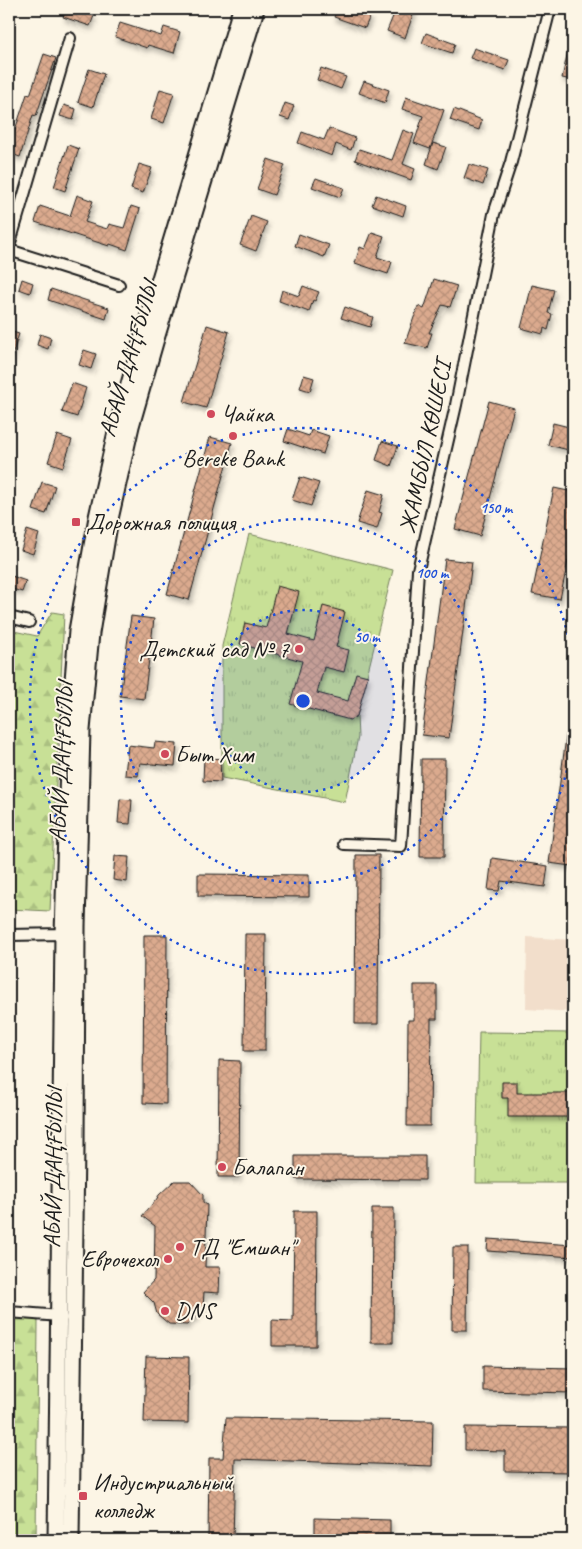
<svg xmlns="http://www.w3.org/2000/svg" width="582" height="1549" font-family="Caveat,sans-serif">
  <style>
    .built { fill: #f2decb }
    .grass { fill: url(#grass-tufts); stroke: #727e59 }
    .forest { fill: url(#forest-firs); stroke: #727e59 }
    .building { fill: url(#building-cross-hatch); stroke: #1c1c1c; filter: url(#shadow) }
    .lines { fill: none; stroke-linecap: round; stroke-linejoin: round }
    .street-casing { stroke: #1c1c1c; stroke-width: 14 }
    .secondary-casing { stroke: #1c1c1c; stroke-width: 19 }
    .street { stroke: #fcf5e5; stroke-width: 10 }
    .secondary { stroke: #fcf5e5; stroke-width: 15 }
    .ring { fill: none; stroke: #1d4ed8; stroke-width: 2.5; stroke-dasharray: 2.5 5 }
    .poi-dot { fill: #d1495b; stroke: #fcf5e5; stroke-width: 2 }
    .labels { text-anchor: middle; stroke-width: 4; stroke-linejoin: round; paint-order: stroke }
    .street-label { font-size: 24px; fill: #1c1c1c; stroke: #fcf5e5 }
    .poi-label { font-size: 24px; fill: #1c1c1c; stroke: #fcf5e5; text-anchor: start }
    .centre { fill: #1d4ed8; stroke: #fcf5e5; stroke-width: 2.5 }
    .ring-label { font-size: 15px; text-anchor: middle; font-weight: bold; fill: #1d4ed8; stroke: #fcf5e5; stroke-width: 4; stroke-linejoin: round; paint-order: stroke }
  </style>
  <defs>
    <pattern id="grass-tufts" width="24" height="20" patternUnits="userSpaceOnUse" patternTransform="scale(1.25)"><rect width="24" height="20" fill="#c8e096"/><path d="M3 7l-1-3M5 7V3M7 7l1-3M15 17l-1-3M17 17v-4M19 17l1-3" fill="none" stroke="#abc081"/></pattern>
    <pattern id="forest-firs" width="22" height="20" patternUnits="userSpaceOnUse" patternTransform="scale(1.25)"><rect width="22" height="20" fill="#c8e096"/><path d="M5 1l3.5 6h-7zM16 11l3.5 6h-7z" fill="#abc081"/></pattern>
    <pattern id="building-cross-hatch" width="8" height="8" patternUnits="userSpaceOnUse" patternTransform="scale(1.25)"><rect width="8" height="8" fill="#dbaa8e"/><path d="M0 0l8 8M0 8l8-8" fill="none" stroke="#bb927a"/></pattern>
    <filter id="shadow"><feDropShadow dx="2" dy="4" stdDeviation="2.5" flood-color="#0004"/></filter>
  </defs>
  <rect width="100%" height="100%" fill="#fcf5e5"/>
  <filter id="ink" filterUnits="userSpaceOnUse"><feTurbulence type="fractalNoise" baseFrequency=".02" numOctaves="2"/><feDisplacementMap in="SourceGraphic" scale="10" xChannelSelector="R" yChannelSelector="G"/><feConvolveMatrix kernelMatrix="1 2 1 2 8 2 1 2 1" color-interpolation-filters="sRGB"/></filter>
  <g filter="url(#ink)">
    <path class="built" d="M527,937L573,940V1012L526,1009Z"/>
    <path class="grass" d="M249,534L393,570L357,716L358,737L345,802L222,778V646Z
      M479,1032L573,1033V1183H476Z"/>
    <path class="forest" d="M52,612L64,614L50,911L9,909V630L37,636Z
      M9,1314L38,1321L36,1540H9Z"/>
    <path class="building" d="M66,9H73L94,16L90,26L63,17Z
      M337,9H351L370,16L365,28L334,17Z
      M396,9H415L405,38L387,31Z
      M120,23L161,36L164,27L180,32L174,53L148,45L147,48L115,37Z
      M426,33L455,44L452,53L422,43Z
      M569,46H573V80L562,78Z
      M474,48L509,60L505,70L470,58Z
      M44,54L56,58L36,116L33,115L20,157L9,153V148L27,94L30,95Z
      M321,68L346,77L341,89L317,80Z
      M89,69L104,74L93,107L78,102Z
      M364,81L389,90L385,103L359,93Z
      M160,89L174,93L164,123L151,119Z
      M406,97L444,110L430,149L414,143L423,116L402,109Z
      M285,103L294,106L289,120L280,117Z
      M64,105L76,109L73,120L60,116Z
      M454,109L482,120L479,130L450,120Z
      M329,128L355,138L351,150L336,144L332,156L298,143L302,132L324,140Z
      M403,130L414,134L403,164L415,169L411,180L355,160L359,149L392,160Z
      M433,143L446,147L438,169L426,164Z
      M68,145L79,149L65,191L54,187Z
      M268,159L285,165L274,195L257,189Z
      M139,164L152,168L143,193L131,189Z
      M469,164L488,170L483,185L464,178Z
      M316,178L344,188L340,197L312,187Z
      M77,195L93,201L85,222L107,229L109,224L124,228L131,206L140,209L127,250L110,244L109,246L35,222L40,206L70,216Z
      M376,195L406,206L403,216L372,205Z
      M251,216L267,222L256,251L240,245Z
      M372,232L384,236L377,257L392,262L388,274L355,263L360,247L365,249Z
      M299,234L329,245L324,257L295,246Z
      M22,279L33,283L30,293L19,289Z
      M434,279L457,286L450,307L442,305L429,333H432L427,348L405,343L418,306L424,309Z
      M532,285L554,290L548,313L552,314L548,330L544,328L543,334L521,328Z
      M303,286L319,292L315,301L313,300L309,312L279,301L282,290L299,296Z
      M51,289L109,308L106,319L48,300Z
      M345,307L373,317L370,327L341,318Z
      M207,325L229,332L206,408L184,402Z
      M9,331L19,334L11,359H9Z
      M40,334L51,338L48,349L37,345Z
      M84,350L96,354L91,369L79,365Z
      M304,375L314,378L310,391L300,388Z
      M72,383L86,388L77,417L62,412Z
      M489,401L514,408L480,536L455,529Z
      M553,423L573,428V451L548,445Z
      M288,429L309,436L311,430L329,436L323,454L284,441Z
      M57,435L72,440L63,467L48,462Z
      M210,437L232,443L189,600L167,594Z
      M382,441L398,446L391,466L376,460Z
      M300,477L319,483L311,506L292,500Z
      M42,482L55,486L46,514L33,510Z
      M554,488L573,492V557L569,556L560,599L532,594Z
      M368,490L384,495L379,512L382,513L377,529L357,523Z
      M27,530L39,534L33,554L21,550Z
      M445,559L472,562L449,738L422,735Z
      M9,575L26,581L22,592L9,588Z
      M277,586L299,592L288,634L314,641L323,606L345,612L336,647L349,650L344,672L324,667L317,693L348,701L356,673L368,676L357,716L350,720L290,704L302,661L240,644L245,623L266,628Z
      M131,616L154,619L144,699L120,696Z
      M567,730L573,731V850L571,866L549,863Z
      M155,742L177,744L175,766L140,763L138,776L125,775L128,745L154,748Z
      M204,757L220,759L221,782L203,781Z
      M421,759H445L444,857H420Z
      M120,799L132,800L130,824L118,823Z
      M356,855H379L378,1024H355Z
      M115,856L129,857L127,882L113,880Z
      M492,858L548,866L545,887L501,881L499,891L488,890Z
      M198,874L309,875V897L198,896Z
      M245,934H266L265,1051H244Z
      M144,935H167L166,1104L143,1103Z
      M414,985H437V1019H431L430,1126H407L408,1020H414Z
      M219,1060L240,1061L239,1177H218Z
      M502,1082H517V1093H573V1117H508V1098H502Z
      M295,1156H425V1180L295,1179Z
      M174,1181H190L203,1195V1202L207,1205L205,1267H220L219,1293L204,1292L203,1308L187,1325L169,1324L157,1314L154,1303L143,1292L154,1280L155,1226L142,1216L156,1200L159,1195Z
      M372,1208H394L393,1343H371Z
      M294,1211H317L316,1346H272V1320L293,1321Z
      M488,1239L573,1245V1257L487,1251Z
      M453,1247H468L467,1330H452Z
      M146,1356L189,1357L188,1423L144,1422Z
      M483,1366L573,1368V1393L483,1391Z
      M226,1418L433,1421L432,1466L235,1459L233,1540H208L209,1458H223Z
      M465,1427L573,1428V1472L505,1471V1451L465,1450Z
      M315,1518L390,1520V1540H315Z"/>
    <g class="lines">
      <g class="street-casing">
        <path id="street" d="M9,246L70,38
          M9,250L119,285
          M9,617L29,622
          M344,844L401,846L418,570L456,405L494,214L511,162L550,9
          M9,935L63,934L67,931
          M9,1312L60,1316L62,1318"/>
      </g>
      <g class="secondary-casing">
        <path id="secondary" d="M56,1540L63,934L69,729L77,631L97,517L118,423L143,335L241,9
          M71,1540L76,1146L77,926L82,730L91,633L110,519L131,426L156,339L256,9"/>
      </g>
      <use href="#street" class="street"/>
      <use href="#secondary" class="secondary"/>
    </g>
  </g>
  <circle cx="303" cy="701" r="91" fill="#1d4ed8" fill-opacity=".12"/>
  <g class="ring">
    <circle cx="303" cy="701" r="91"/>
    <circle cx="303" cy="701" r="182"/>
    <path d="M573 741A273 273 0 1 1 573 661"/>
  </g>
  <g class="poi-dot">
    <circle cx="211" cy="414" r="5"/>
    <circle cx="233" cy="436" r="5"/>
    <rect x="71" y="517" width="10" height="10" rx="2.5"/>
    <circle cx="299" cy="649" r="5"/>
    <circle cx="165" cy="754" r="5"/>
    <circle cx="222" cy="1167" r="5"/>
    <circle cx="180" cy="1247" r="5"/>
    <circle cx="168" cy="1259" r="5"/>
    <circle cx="165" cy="1311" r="5"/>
    <rect x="78" y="1491" width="10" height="10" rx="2.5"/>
  </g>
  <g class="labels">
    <g class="street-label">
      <text transform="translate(128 359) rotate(-74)" y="8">АБАЙ ДАҢҒЫЛЫ</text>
      <text transform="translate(425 447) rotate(-78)" y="8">ЖАМБЫЛ КӨШЕСІ</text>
      <text transform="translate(61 762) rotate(-87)" y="8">АБАЙ ДАҢҒЫЛЫ</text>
      <text transform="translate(53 1168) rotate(-89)" y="8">АБАЙ ДАҢҒЫЛЫ</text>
    </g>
    <g class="poi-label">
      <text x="221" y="422">Чайка</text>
      <text x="233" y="466" text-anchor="middle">Bereke Bank</text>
      <text x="86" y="530">Дорожная полиция</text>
      <text x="289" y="657" text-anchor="end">Детский сад № 7</text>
      <text x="175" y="762">Быт Хим</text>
      <text x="232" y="1175">Балапан</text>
      <text x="190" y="1255">ТД "Емшан"</text>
      <text x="158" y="1267" text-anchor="end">Еврочехол</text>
      <text x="175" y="1319">DNS</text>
      <text x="93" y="1490">Индустриальный<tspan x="93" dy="28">колледж</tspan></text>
    </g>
  </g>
  <circle cx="303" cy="701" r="8" class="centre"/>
  <g class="ring-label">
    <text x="496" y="513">150 m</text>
    <text x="432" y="578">100 m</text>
    <text x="367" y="642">50 m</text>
  </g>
  <rect width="582" height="1549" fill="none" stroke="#fcf5e5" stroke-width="30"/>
  <rect x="15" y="15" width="552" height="1519" fill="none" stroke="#1c1c1c" stroke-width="2" filter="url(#ink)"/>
</svg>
